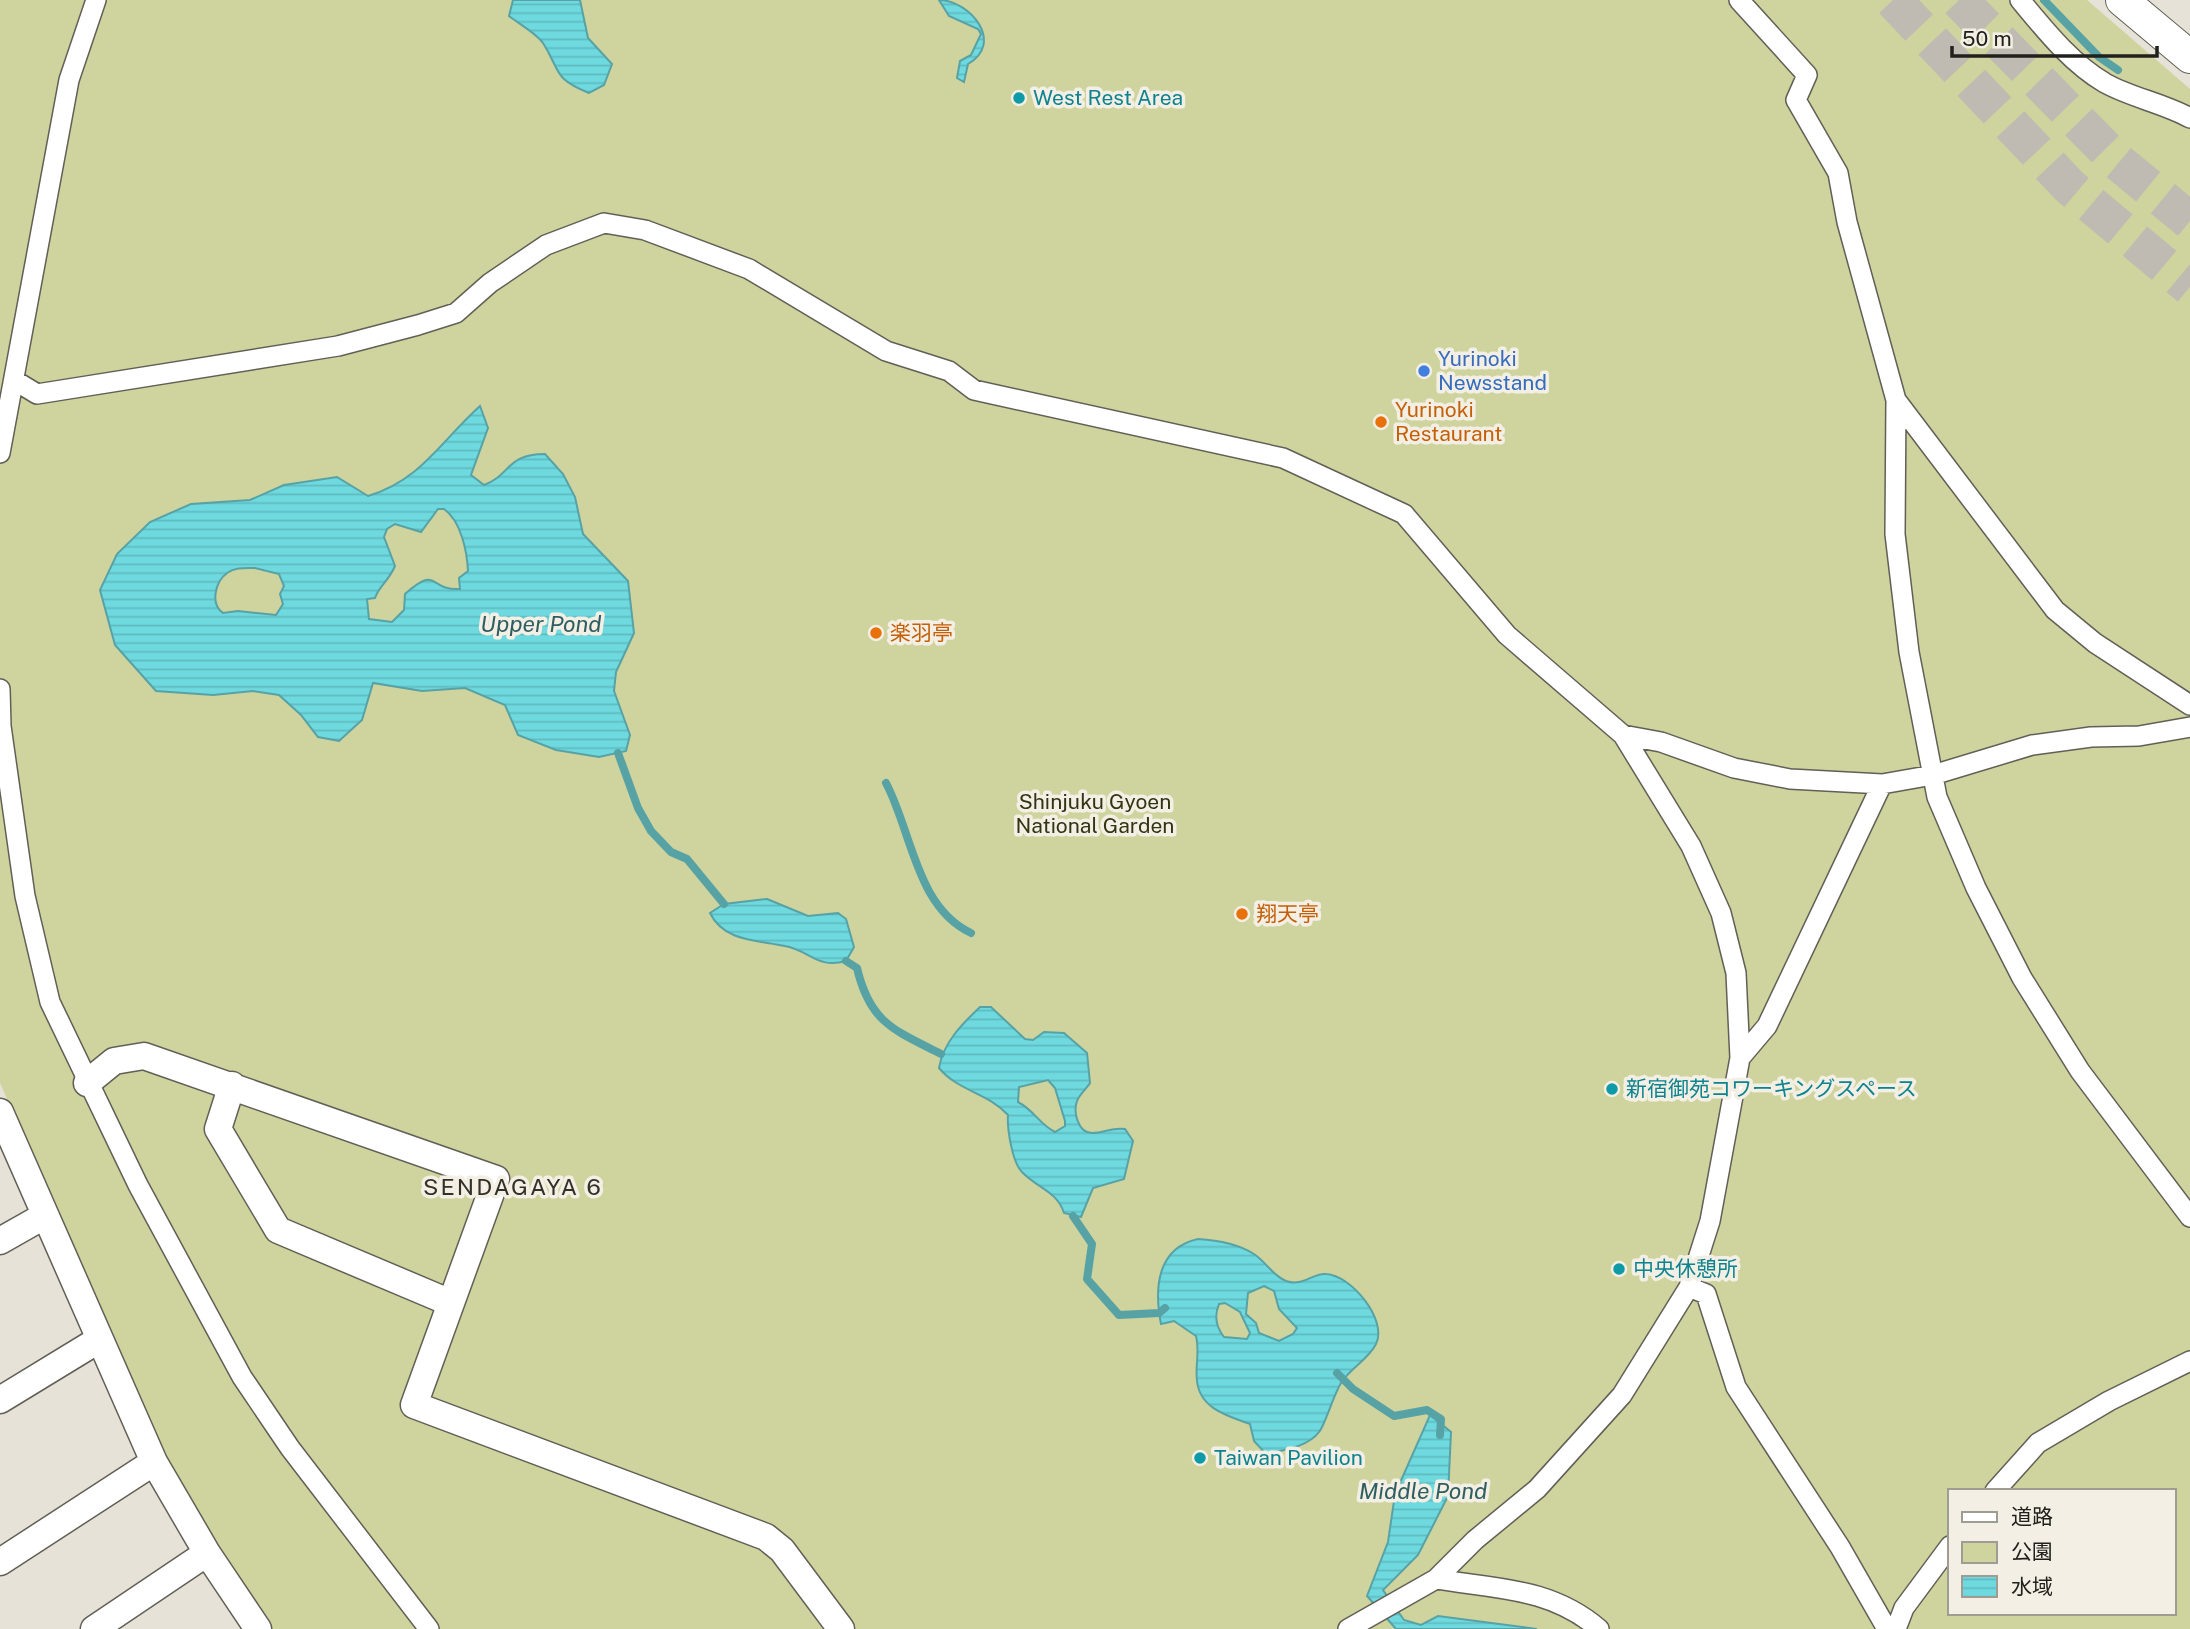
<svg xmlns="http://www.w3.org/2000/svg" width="2190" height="1629" font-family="'Public Sans','Noto Sans JP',sans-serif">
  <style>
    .green { fill: #cfd39d; fill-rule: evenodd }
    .water { fill: url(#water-rules); stroke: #57a2a5; stroke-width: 2; fill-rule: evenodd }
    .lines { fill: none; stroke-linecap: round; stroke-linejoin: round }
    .stream { stroke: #57a2a5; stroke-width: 8 }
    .trunk-tunnel { stroke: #bfbbb2; stroke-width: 38; stroke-dasharray: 38 19; stroke-linecap: butt }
    .pedestrian-casing { stroke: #625f56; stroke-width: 22 }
    .minor-casing { stroke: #625f56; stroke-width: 29 }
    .tertiary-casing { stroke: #625f56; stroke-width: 34 }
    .pedestrian { stroke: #fff; stroke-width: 19 }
    .minor { stroke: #fff; stroke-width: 26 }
    .tertiary { stroke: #fff; stroke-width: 32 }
    .culture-dot { fill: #0f9aa8; stroke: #f3efe4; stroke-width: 2.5 }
    .shop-dot { fill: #3f7fe0; stroke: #f3efe4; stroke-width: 2.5 }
    .food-dot { fill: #e8710a; stroke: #f3efe4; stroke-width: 2.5 }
    .labels { text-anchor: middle; stroke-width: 7; stroke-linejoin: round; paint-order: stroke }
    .culture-label { font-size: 21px; fill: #0d838f; stroke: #f3efe4; text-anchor: start }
    .shop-label { font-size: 21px; fill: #366cbe; stroke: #f3efe4; text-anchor: start }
    .food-label { font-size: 21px; fill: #c56008; stroke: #f3efe4; text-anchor: start }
    .park-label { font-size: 21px; fill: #333413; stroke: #f3efe4 }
    .water-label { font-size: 23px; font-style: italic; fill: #2f5e61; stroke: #f3efe4 }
    .neighbourhood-label { font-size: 23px; letter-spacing: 2px; fill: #333028; stroke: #f3efe4 }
  </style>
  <defs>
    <pattern id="water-rules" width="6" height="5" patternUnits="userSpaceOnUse" patternTransform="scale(1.75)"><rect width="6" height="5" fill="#6edae0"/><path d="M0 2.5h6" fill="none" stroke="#5fbbc0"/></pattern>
  </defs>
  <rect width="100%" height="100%" fill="#e6e2d7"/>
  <path class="green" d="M0,0H2087L2190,89V1629H267L185,1498L0,1083ZM1950,1491H2174V1613H1950Z"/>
  <path class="water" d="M513,0H580L588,38L612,64L604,85L589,93C552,78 561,71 543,43C536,33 519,24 509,16Z
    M939,0C970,0 1005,43 968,64L964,82L957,78L960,61L971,55L981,34L978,29L949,16Z
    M480,406L488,428L471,475L484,485C511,475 506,454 545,454L563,474L575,497L583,534L628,581L634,633L616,672L614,691L630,735L626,751L599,757L556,750L518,735L505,705L465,688L422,691L373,683L362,720L339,741L318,737L301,715L279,695L253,691L213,695L156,691L115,645L100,590L117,554L150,522L191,504L250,500L284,485L337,477L368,496C421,480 440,442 480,406ZM438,509H444C461,521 467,551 468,571L459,578L460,589C428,591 439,564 405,594L404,610L392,622L369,619L367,599L375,598C379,586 388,582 395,566L384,537L387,529L395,524L421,532ZM255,568L279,574L284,586L280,594L283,604L276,615L238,611L223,613C210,604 215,582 227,573C235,567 245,568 255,568Z
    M767,899L808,916L838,913L846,919L854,947L846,961C817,969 811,951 785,946C758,940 724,942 710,913L724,904Z
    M980,1007H991L1025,1039L1033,1040L1044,1032L1064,1033L1087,1053L1090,1083C1087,1088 1079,1095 1077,1101C1073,1112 1078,1133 1092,1133C1105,1133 1111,1127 1125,1129L1133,1141L1124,1179L1093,1188L1081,1217L1064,1213C1057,1191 1037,1188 1022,1172C1012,1162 1007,1128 1008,1115C988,1093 958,1091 939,1068C943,1043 962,1024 980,1007ZM1048,1080L1055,1088L1065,1121V1126L1055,1132C1039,1124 1035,1111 1018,1102L1019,1087Z
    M1198,1239C1216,1240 1238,1244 1254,1254C1266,1262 1272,1275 1286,1281C1303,1287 1312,1273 1326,1274C1351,1275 1388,1320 1376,1344C1368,1360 1350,1368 1341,1383C1333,1396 1325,1425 1319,1432C1308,1447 1283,1450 1266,1454L1254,1441L1250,1424C1228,1416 1200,1409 1197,1381C1195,1365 1200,1352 1196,1336L1174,1321L1161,1324C1154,1288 1157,1248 1198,1239ZM1264,1286L1274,1291L1279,1309L1297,1328L1293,1334L1279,1341L1259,1333L1256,1323L1246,1314L1248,1293ZM1225,1303L1240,1312L1250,1333L1247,1339L1224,1337C1216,1327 1214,1316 1219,1304Z
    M1430,1415L1451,1432L1448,1496L1418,1555L1383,1590L1404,1620L1421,1625L1438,1616L1537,1629H1396L1367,1596L1388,1542L1395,1494Z"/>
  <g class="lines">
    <path class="stream" d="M2044,0L2099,57L2118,70
      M618,753L638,808L651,831L671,852L687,859L724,904
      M886,783C912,832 916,907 971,933
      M846,961L857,968C870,1023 894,1030 941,1054
      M1073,1216L1092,1244L1087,1279L1119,1315L1159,1313L1165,1308
      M1337,1373L1353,1389L1394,1416L1427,1410L1441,1419L1440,1435"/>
    <path class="trunk-tunnel" d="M1893,0L2070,187L2190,287
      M1959,0L2118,162L2190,221"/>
    <g class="pedestrian-casing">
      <path id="pedestrian" d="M1739,0L1807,75L1796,100L1838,173L1847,222L1896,400L2055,610L2095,643L2190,705
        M2020,0C2045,30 2071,63 2105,83C2132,98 2163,103 2190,118
        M14,380L37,394L338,346L418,325L456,313L490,283L546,245L604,223L645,230L749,269L886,351L949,371L974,390L1283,458L1404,514L1507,635L1623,735L1691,846L1721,913L1736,973L1740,1058L1710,1221L1689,1287L1622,1395L1537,1489L1475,1540L1436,1579L1348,1629
        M1896,400L1895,534L1909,652L1937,797L1976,888L2022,978L2080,1071L2190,1217
        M0,453L69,80L96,0
        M0,689L1,726L25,896L50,1002L138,1185L242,1377L290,1448L429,1629
        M1623,735L1661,742L1734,768L1790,779L1882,784L1933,775L2032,745L2091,737L2139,736L2190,727
        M1740,1058L1767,1026L1882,784
        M1689,1287L1706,1294L1736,1387L1840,1547L1887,1629
        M1995,1491L2038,1443L2109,1401L2190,1361
        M1436,1579C1495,1589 1550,1587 1599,1629
        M1896,1629L1904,1608L1950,1546"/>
    </g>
    <g class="minor-casing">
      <path id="minor" d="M87,1083L114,1061L144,1056L496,1179L414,1405L766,1537L782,1550L841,1629
        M232,1085L218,1129L278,1230L451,1303
        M0,1112L154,1462L207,1553L258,1629
        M0,1241L44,1216
        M0,1400L100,1339
        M0,1562L154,1462
        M94,1629L207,1553"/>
    </g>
    <g class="tertiary-casing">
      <path id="tertiary" d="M2122,0L2190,57"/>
    </g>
    <use href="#pedestrian" class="pedestrian"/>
    <use href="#minor" class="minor"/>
    <use href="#tertiary" class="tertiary"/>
  </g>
  <g class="culture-dot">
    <circle cx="1019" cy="98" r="7"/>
    <circle cx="1612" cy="1089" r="7"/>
    <circle cx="1619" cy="1269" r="7"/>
    <circle cx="1200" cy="1458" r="7"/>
  </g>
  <circle class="shop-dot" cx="1424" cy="371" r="7"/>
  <g class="food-dot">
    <circle cx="1381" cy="422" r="7"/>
    <circle cx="876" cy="633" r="7"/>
    <circle cx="1242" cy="914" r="7"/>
  </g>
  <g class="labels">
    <g class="culture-label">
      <text x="1033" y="105">West Rest Area</text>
      <text x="1626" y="1096">新宿御苑コワーキングスペース</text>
      <text x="1633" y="1276">中央休憩所</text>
      <text x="1214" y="1465">Taiwan Pavilion</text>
    </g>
    <g class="shop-label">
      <text x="1438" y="366">Yurinoki<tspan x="1438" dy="24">Newsstand</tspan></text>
    </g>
    <g class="food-label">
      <text x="1395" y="417">Yurinoki<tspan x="1395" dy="24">Restaurant</tspan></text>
      <text x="890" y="640">楽羽亭</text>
      <text x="1256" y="921">翔天亭</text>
    </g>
    <g class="park-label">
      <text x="1095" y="809">Shinjuku Gyoen<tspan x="1095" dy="24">National Garden</tspan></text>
    </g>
    <g class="water-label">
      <text x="541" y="632">Upper Pond</text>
      <text x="1423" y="1499">Middle Pond</text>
    </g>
    <g class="neighbourhood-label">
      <text x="513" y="1195">SENDAGAYA 6</text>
    </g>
  </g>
  <rect x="1948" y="1489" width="228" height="126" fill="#f3efe4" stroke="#9f9c94" stroke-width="2"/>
  <rect x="1962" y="1512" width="35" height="10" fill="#ffffff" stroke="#9f9c94" stroke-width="2"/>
  <text x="2011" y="1524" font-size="21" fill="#21201c">道路</text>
  <rect x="1962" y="1542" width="35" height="21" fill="#cfd39d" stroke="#9f9c94" stroke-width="2"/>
  <text x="2011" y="1559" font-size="21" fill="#21201c">公園</text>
  <rect x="1962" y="1576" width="35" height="21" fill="url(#water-rules)" stroke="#9f9c94" stroke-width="2"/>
  <text x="2011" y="1594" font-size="21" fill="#21201c">水域</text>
  <path d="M1952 46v10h205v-10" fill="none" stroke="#21201c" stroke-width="3.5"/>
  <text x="1962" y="46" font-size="21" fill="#21201c" stroke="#f3efe4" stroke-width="5" paint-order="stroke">50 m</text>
</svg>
